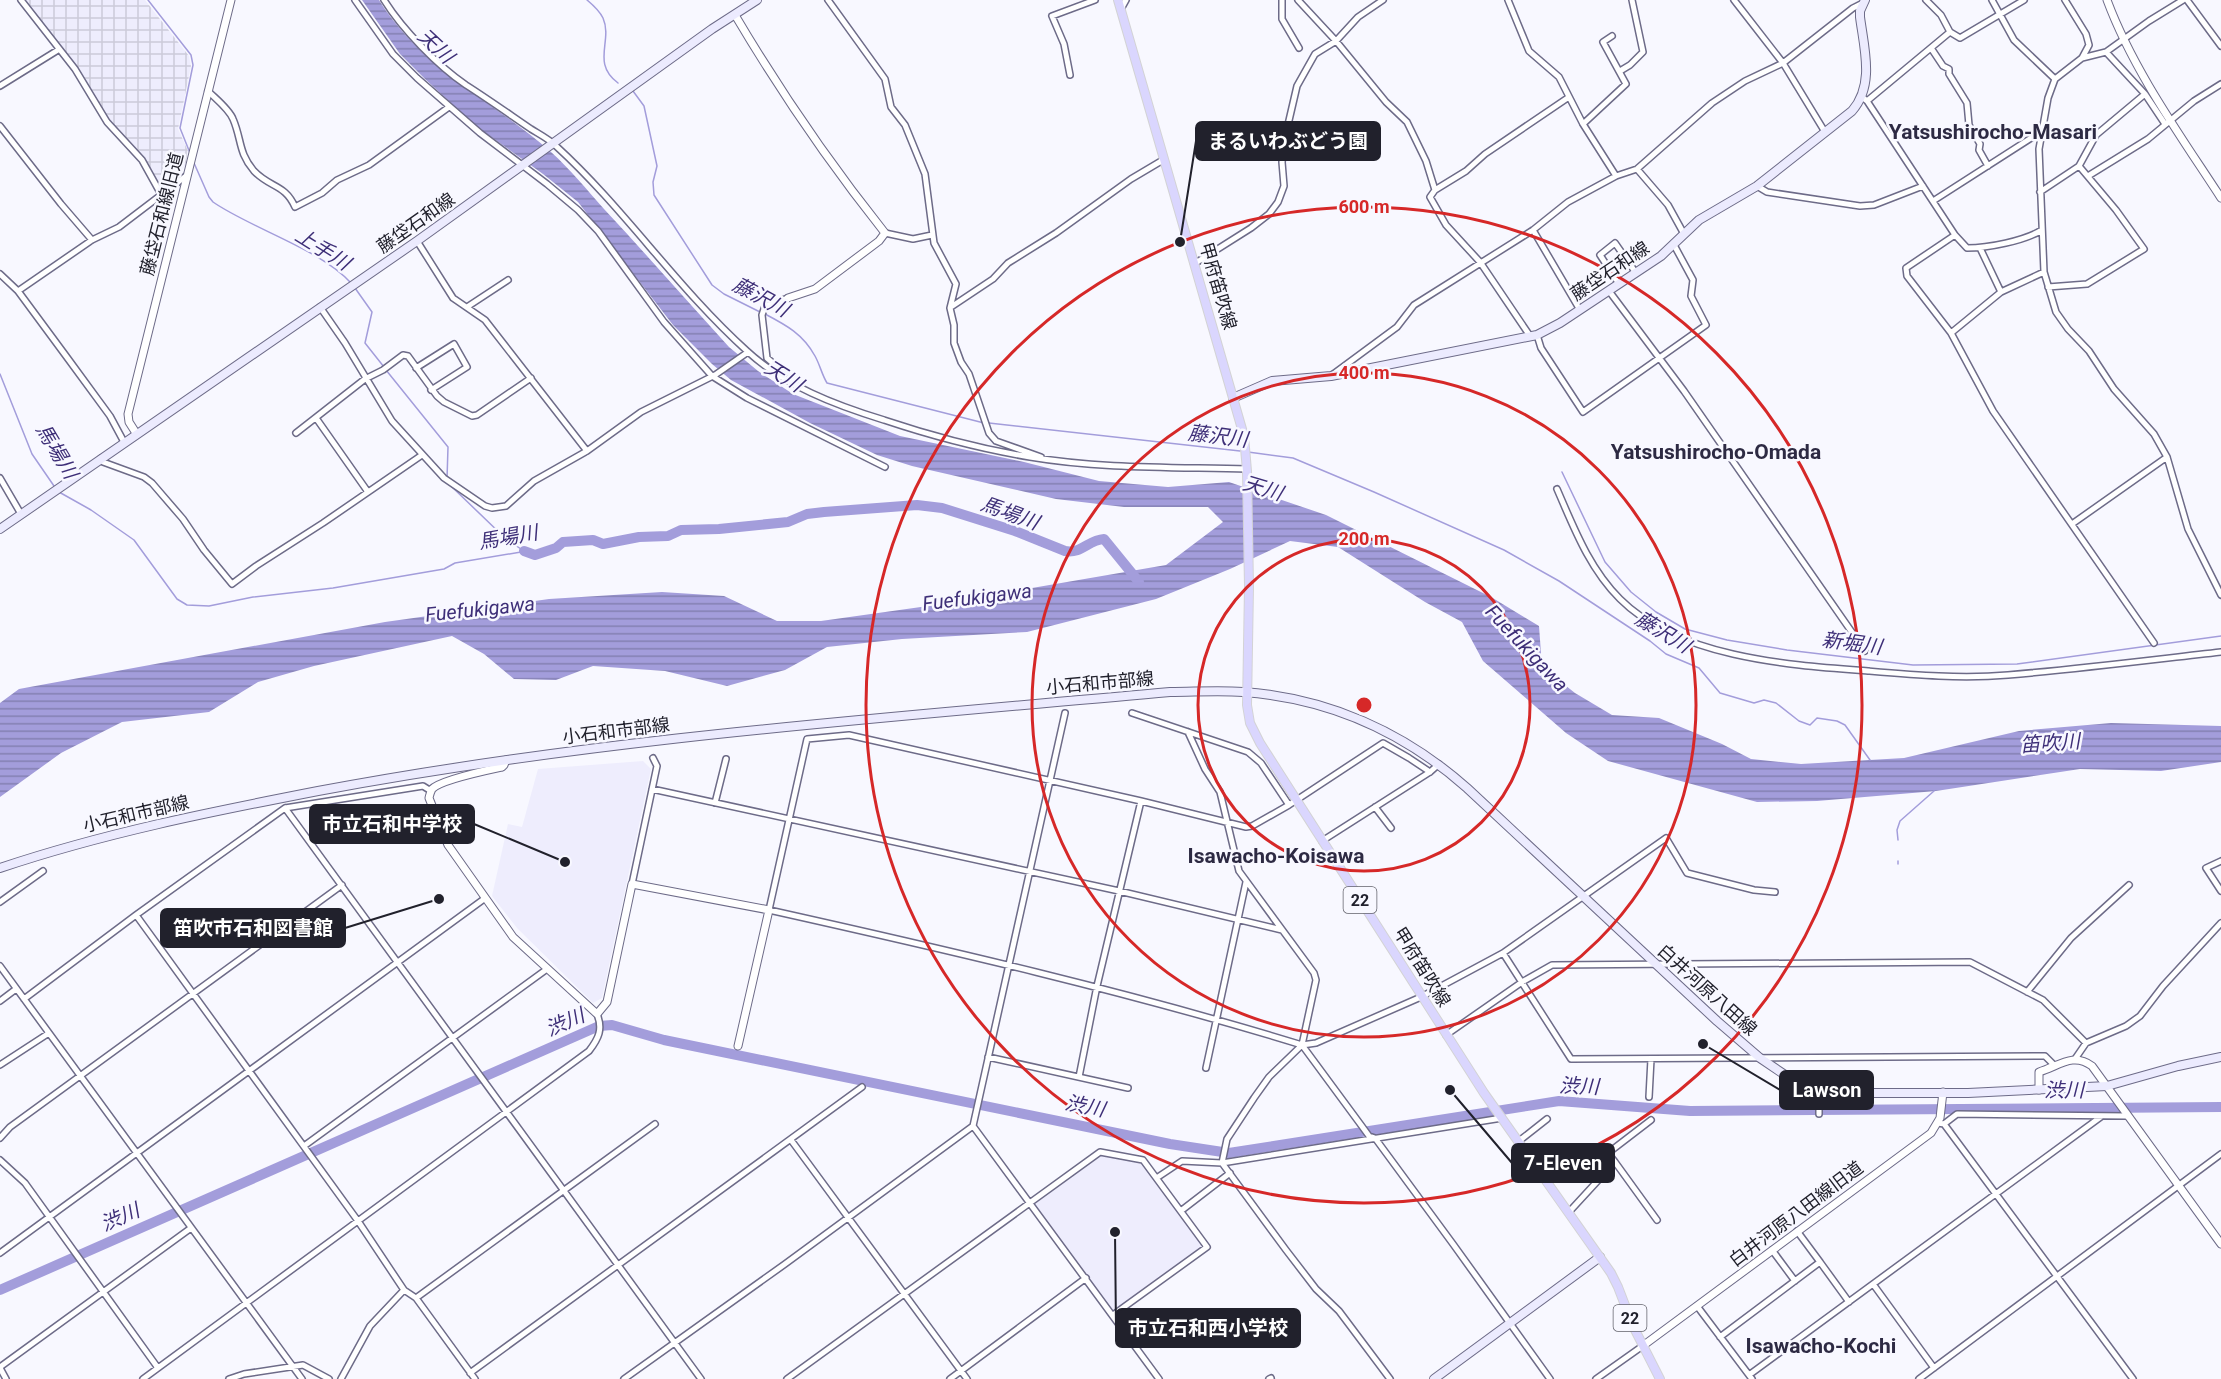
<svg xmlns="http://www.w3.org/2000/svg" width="2221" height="1379" viewBox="0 0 2221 1379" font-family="Roboto,'Noto Sans JP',sans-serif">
  <defs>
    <pattern id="industrial-grid" width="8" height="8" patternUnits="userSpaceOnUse" patternTransform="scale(1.5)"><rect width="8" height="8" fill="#eeedfd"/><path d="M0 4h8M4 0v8" fill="none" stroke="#cccbd9"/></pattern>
    <pattern id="water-rules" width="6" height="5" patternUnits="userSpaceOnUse" patternTransform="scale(1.5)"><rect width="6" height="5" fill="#a39ddb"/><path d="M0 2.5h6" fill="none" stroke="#8480b2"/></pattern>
  </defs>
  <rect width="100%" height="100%" fill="#f8f8ff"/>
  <path fill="#eeedfd" d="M643,761L651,769L602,998L593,1003L517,928L492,896L508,824L522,827L538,769Z
    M1102,1154L1144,1164L1202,1244L1201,1249L1115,1310L1111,1309L1035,1206L1036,1203Z"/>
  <path fill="url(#industrial-grid)" d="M23,0H145L189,56L191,66L178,129L188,151L185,166L163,188L142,157L109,119L82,76Z"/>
  <path fill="url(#water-rules)" d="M362,0H379C421,68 493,101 551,152C570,169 587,190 604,209C646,254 687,301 729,347L758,371L793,394L900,436L1024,462L1099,481L1168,487L1229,482L1326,515L1491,597L1539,626L1542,667L1575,693L1612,715L1659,718L1722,744L1751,759L1801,764L1904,758L2019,731L2111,723L2221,726V762L2161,771L2080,769L1936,791L1817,801L1757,802L1608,761L1566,733L1483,661L1462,622L1425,602L1338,547L1290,541L1230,569L1156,599L1027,632L902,639L827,647L785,670L727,686L665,671L593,666L556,680L514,679L484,654L452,636L314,666L258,682L209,712L122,722L61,753L0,797V703L19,689L385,622L549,599L662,592L724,596L777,621H821L928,606L1166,565L1223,522L1208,507H1124L1056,499L912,466L877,455L810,423L731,380L712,364L673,325L578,202L543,174L476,126L425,79L400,54Z"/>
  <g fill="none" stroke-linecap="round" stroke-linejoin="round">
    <path stroke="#a39ddb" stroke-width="1.5" d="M148,0L191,55L193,65L180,128L190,153
      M587,0C593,5 599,10 603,18C613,41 591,63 618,83
      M633,91L644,106L657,166L653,182L654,195L712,285L724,294L760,312
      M194,163L209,197L213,202C252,229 321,249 352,284
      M355,288L372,312L365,343L384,367
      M765,314C786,325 803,334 815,356C820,365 822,375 827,383L984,423
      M386,370L448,447L447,479
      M0,374L32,454L54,486
      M989,423L1240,451
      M1248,452L1293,458L1374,492L1504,550L1559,581L1650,641L1666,654L1699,668L1720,693L1754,703L1764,700L1776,703L1799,721L1810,725L1817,718L1837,721L1845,725L1870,760
      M1562,472L1605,562L1631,592L1656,612L1685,629L1727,640L1787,650L1913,665L2017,664L2221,636
      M451,486L506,539L524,551
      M59,492L91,510L134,540L177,599L187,605L209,606L253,597L333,588L444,569L455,563L521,552
      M1898,840L1897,830L1900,821L1934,791
      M1898,864V861"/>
    <path stroke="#a39ddb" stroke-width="10" d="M524,551L535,555L556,548L563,542L593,540L603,544L639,537L668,536L681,530L719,529L788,522L807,514L824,512L917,505L942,508L1015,531L1065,551C1082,554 1088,540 1104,539L1139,582
      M0,1290L599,1026L612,1025L664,1040L1170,1144L1229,1153L1559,1101L1690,1111L2221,1107"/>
    <defs>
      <path id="minor" d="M21,0L75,69L107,122L142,160L162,196
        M355,0L393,54L417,78L480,133L547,184L578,210L598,231L664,322L712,376L747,398L885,467
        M384,0C402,29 438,66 466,85C488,99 509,114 531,129C539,134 549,139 556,146C625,209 677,288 747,351C785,386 835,405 884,420C932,436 981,449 1030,457C1101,469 1175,467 1247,469
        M828,0L885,79L891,107L905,125L925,174L934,243L956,284L950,308L954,325V343L961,362L969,374L989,433L996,441L1041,457
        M1282,0V19L1299,48
        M1298,0L1336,41L1386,102L1407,122L1426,161L1435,190
        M1508,0L1529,51L1559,77L1583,124L1616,176
        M1734,0L1783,63L1825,132
        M1992,0L2014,40L2055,79
        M2065,0L2086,34L2089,45L2082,58L2055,79L2048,98L2039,149L2044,272L2056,312L2068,329L2089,351L2114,389L2154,434L2167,457L2188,529L2221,595
        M2187,0L2221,46
        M1121,9L1126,0
        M1950,32L1960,38L2024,0
        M1931,48L1943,66L1949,69V74L1967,103L1969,125L1980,144L1979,150L1988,166
        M2106,52L2145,94L2165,124
        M2082,58L2106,52L2149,21L2183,0
        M1620,71L1630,65L1643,52L1632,0
        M1070,75L1064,44L1052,16L1095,0
        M0,86L58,50
        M208,91C216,99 229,109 233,119C242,140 238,152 254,171C270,188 285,184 295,207L322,193L337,180L369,165L449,107
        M1862,97L1867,101L1955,235L1967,248C1988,248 2024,241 2042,230
        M1867,101L1950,32L1941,15L1926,0
        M1583,124L1626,84L1603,42L1612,36
        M0,126L61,204L92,240
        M1637,169L1668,205L1684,234
        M2088,176L2148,139L2194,101L2221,84
        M1757,186L1767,192L1860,206L1874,205L1923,186
        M2040,192L2079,166L2096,135L2145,94
        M1933,201L2042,131
        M1533,230L1580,310
        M885,233L913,239L932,235
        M1955,235L1906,268L1907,276L1951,333L1993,411L2154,643
        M417,241L453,298L485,320L587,451
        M1980,248L2001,292
        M1194,264L1251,228L1269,214L1278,202L1284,186L1282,162L1287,129L1297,86L1315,54L1336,41L1358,17L1383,0
        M0,274L18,291L66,356L110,416L124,442
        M1619,284L1600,255L1615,243L1636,273
        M2048,287L2087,284L2144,249L2116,210L2079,166
        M18,291L92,240L119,227L186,176
        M1609,291L1684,391L1865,651
        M320,307L345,343L392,421L444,478L485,506L492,508L506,506L534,481L587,451L641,412L715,375L748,352
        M467,307L508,280
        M951,307L993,279L1008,263L1056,233L1131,179L1163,160
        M1951,333L2001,292L2044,272
        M1537,335L1541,348L1583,412L1706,325L1691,296L1693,280L1674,245
        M1530,336L1480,262L1446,225L1430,197L1435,190L1466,171L1485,154L1569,97
        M416,368L454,344L467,367L431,390
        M1332,375L1397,327L1414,305L1533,230L1568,202L1616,176L1637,169L1712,103L1745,81L1783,63L1853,8L1863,3
        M784,378L782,371L767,358L762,315L765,306L788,298
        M316,418L368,492
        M296,433L365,379L383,370L403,355L408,356L437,396L444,402L472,416L477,415L531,378
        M101,458L103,462L144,477L152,483L183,519L204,550L232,584L256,566L323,523L422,455
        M0,478L21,514
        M1557,489C1574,528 1589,568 1620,599C1679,658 1789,665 1868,671C1915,675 1961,679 2008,675C2079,669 2150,660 2221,652
        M2072,524L2167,457
        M1132,713L1248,752L1261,763L1289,805
        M1188,732L1205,769L1220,792L1239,871L1314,973L1316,980L1302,1045L1269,1077L1254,1098L1227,1139L1222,1163
        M1430,772L1409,758L1383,743L1289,805L1252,826L1246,827L1141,801L849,735L807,739L769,910C948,950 1126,991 1302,1045L1316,1043L1421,997L1503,953L1666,838L1687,873L1754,890L1775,892
        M652,789L1119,891L1282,930
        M715,803L726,759
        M1375,807L1391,828
        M285,808L701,1379
        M1322,841L1430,772L1439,764
        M2221,861L2206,868L2221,891
        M632,884L657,766L653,758
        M0,902L43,871
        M136,915L358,1221L404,1290L416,1298L475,1379
        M1503,953L1571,1059L2045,1056L2055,1066
        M0,966L302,1379
        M2027,992L2071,938L2129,885
        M24,999L136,915L285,808L423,786L431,791
        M0,1001L16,989
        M1446,1035L1522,982L1552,965L1970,962L2043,1000L2086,1043
        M1302,1045L1361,1125L1369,1136L1375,1138L1453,1244L1550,1379
        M988,1057L1128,1088
        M2075,1059L2086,1043L2126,1026L2140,1016L2163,986L2221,923
        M0,1065L49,1033
        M1206,1068L1246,882
        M1079,1077L1097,986L1141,801
        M1819,1089V1114
        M1649,1097L1651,1059
        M1938,1123L1944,1124L2133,1379
        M1944,1124L1957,1114L2127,1116
        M973,1126L1159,1379
        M0,1138L10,1127L342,885
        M791,1140L967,1379
        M1519,1141L1547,1119
        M304,1146L547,969
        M0,1160L25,1183L158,1368
        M1615,1162L1657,1220
        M1222,1163L1286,1250L1316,1289L1339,1311L1390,1379
        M1158,1177L1182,1161L1222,1163L1502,1118
        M1182,1210L1230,1173
        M1569,1212L1615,1162L1608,1153L1651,1120
        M1772,1250L1795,1281
        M0,1253L484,899
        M1820,1262L1849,1302
        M1873,1284L1934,1368
        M416,1298L655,1124
        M1697,1306L1752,1379
        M1720,1337L1820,1262L1797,1231
        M0,1367L191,1228
        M0,1368L6,1379
        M470,1373L862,1087
        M1749,1375L2102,1116
        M143,1379L589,1051C599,1038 603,1029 597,1014
        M229,1379L244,1374L303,1365L329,1379
        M341,1379L370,1326L404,1290
        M624,1379L785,1264L973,1126L1065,713
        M787,1379L1100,1152L1143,1160L1207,1247L1113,1315
        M950,1379L1086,1278
        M1269,1379L1271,1378
        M1596,1379L1644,1345
        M1919,1379L2221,1154"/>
      <path id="tertiary" d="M2107,0C2133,70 2180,135 2221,198
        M735,15C780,91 830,164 885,233L879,241L815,289L788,298
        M136,433L129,422L128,414L231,0
        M506,760L504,765L502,767C488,770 440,780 432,789C430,793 430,794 429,798L448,845L513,937L597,1014L607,1002L632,884L769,910L738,1046
        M2039,1090V1072C2059,1066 2073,1052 2092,1066L2221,1244
        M1644,1345L1931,1133L1940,1118L1943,1092"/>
      <path id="secondary" d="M1233,398L1272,381L1331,376L1537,335L1560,323L1661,256L1699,220L1757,186L1852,111C1875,85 1864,48 1860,17V11L1865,0
        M0,529L417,241L712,29L757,0
        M0,868C104,833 210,812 318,791C599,738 885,718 1170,692C1194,692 1219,690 1243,692C1328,698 1404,732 1467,788L1717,1021L1760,1058L1788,1077L1801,1083L1838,1093H1968L2107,1086L2178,1066L2221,1057
        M1434,1379L1600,1257"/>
      <path id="primary" d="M1118,0L1244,436L1247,471L1249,587L1247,705L1250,723L1260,743L1484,1093L1611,1273L1618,1287L1633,1326L1660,1379"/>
    </defs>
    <use href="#minor" stroke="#6d6b88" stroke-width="8"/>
    <use href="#tertiary" stroke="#6d6b88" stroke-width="9"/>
    <use href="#secondary" stroke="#6d6b88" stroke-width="10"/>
    <use href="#primary" stroke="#d3d3d5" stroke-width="10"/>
    <use href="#minor" stroke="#fff" stroke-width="5"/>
    <use href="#tertiary" stroke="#fff" stroke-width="7"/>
    <use href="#secondary" stroke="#ecebfe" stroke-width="8"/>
    <use href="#primary" stroke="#dad6fe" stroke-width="8"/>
  </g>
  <g fill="none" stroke="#d62828" stroke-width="3">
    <circle cx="1364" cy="705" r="166"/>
    <circle cx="1364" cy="705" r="332"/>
    <circle cx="1364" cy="705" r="498"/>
  </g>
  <g text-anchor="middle" stroke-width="5" stroke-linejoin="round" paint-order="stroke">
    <g fill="#f8f8ff" stroke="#62626b" stroke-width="1.5">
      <rect x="1343.5" y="887" width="33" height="26" rx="4.5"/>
      <rect x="1613.5" y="1305" width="33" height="26" rx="4.5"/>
    </g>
    <g font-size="16" font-weight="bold" fill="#21212c">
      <text x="1360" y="906">22</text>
      <text x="1630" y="1324">22</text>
    </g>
    <g font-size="18" fill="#21212c" stroke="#f8f8ff">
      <text transform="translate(162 214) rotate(-76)" y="6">藤垈石和線旧道</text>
      <text transform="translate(416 223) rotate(-35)" y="6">藤垈石和線</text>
      <text transform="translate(1610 271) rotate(-34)" y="6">藤垈石和線</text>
      <text transform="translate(1218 286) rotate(74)" y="6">甲府笛吹線</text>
      <text transform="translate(1100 683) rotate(-5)" y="6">小石和市部線</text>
      <text transform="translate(616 731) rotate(-7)" y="6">小石和市部線</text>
      <text transform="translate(136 814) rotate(-13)" y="6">小石和市部線</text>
      <text transform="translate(1422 967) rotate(58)" y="6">甲府笛吹線</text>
      <text transform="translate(1707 990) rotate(42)" y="6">白井河原八田線</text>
      <text transform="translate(1796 1214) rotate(-37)" y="6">白井河原八田線旧道</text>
    </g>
    <g font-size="20" font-style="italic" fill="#3e2f78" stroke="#f8f8ff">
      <text transform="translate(436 46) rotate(43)" y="7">天川</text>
      <text transform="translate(323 249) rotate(32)" y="7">上手川</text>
      <text transform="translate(761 297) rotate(28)" y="7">藤沢川</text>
      <text transform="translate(784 376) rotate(32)" y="7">天川</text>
      <text transform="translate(1218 436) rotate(7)" y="7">藤沢川</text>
      <text transform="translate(57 451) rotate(59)" y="7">馬場川</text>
      <text transform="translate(1263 488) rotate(17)" y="7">天川</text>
      <text transform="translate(1010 513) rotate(20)" y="7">馬場川</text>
      <text transform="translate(508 537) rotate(-10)" y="7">馬場川</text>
      <text transform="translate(977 597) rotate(-7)" y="7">Fuefukigawa</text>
      <text transform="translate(480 609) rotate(-6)" y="7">Fuefukigawa</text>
      <text transform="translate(1663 632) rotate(31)" y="7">藤沢川</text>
      <text transform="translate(1852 643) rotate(8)" y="7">新堀川</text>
      <text transform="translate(1527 648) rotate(47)" y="7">Fuefukigawa</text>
      <text transform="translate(2050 743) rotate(-4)" y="7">笛吹川</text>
      <text transform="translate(565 1022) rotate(-24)" y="7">渋川</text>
      <text transform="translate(1579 1086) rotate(2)" y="7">渋川</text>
      <text x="2064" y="1097">渋川</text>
      <text transform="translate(1085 1106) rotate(11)" y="7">渋川</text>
      <text transform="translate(120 1217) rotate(-24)" y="7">渋川</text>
    </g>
    <g font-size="21" font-weight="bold" fill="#2d2a43" stroke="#f8f8ff">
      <text x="1993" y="139">Yatsushirocho-Masari</text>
      <text x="1716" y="459">Yatsushirocho-Omada</text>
      <text x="1276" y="863">Isawacho-Koisawa</text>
      <text x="1821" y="1353">Isawacho-Kochi</text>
    </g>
  </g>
  <circle cx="1364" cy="705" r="9" fill="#d62828" stroke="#f8f8ff" stroke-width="3"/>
  <g font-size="18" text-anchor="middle" font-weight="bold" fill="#d62828" stroke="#f8f8ff" stroke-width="5" stroke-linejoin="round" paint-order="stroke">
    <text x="1364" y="213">600 m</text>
    <text x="1364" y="379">400 m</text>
    <text x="1364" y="545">200 m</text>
  </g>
  <path fill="none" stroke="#21212c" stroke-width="2" d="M1180 242L1196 141M565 862L474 824M439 899L345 928M1703 1044L1780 1090M1450 1090L1512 1163M1115 1232L1116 1328"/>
  <g fill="#21212c" stroke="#f8f8ff" stroke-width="2">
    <circle cx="1180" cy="242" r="6"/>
    <circle cx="565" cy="862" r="6"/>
    <circle cx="439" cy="899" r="6"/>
    <circle cx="1703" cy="1044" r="6"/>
    <circle cx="1450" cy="1090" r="6"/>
    <circle cx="1115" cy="1232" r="6"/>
  </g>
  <g fill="#21212c" stroke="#21212c" stroke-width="2">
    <rect x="1196" y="122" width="184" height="38" rx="6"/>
    <rect x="310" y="805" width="164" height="38" rx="6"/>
    <rect x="161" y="909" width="184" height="38" rx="6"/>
    <rect x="1780" y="1071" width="93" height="38" rx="6"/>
    <rect x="1512" y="1144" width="102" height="38" rx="6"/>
    <rect x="1116" y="1309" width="184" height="38" rx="6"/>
  </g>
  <g font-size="20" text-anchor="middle" font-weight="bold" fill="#fff">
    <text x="1288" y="148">まるいわぶどう園</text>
    <text x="392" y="831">市立石和中学校</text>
    <text x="253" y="935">笛吹市石和図書館</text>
    <text x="1827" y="1097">Lawson</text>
    <text x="1563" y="1170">7-Eleven</text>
    <text x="1208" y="1335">市立石和西小学校</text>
  </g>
</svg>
